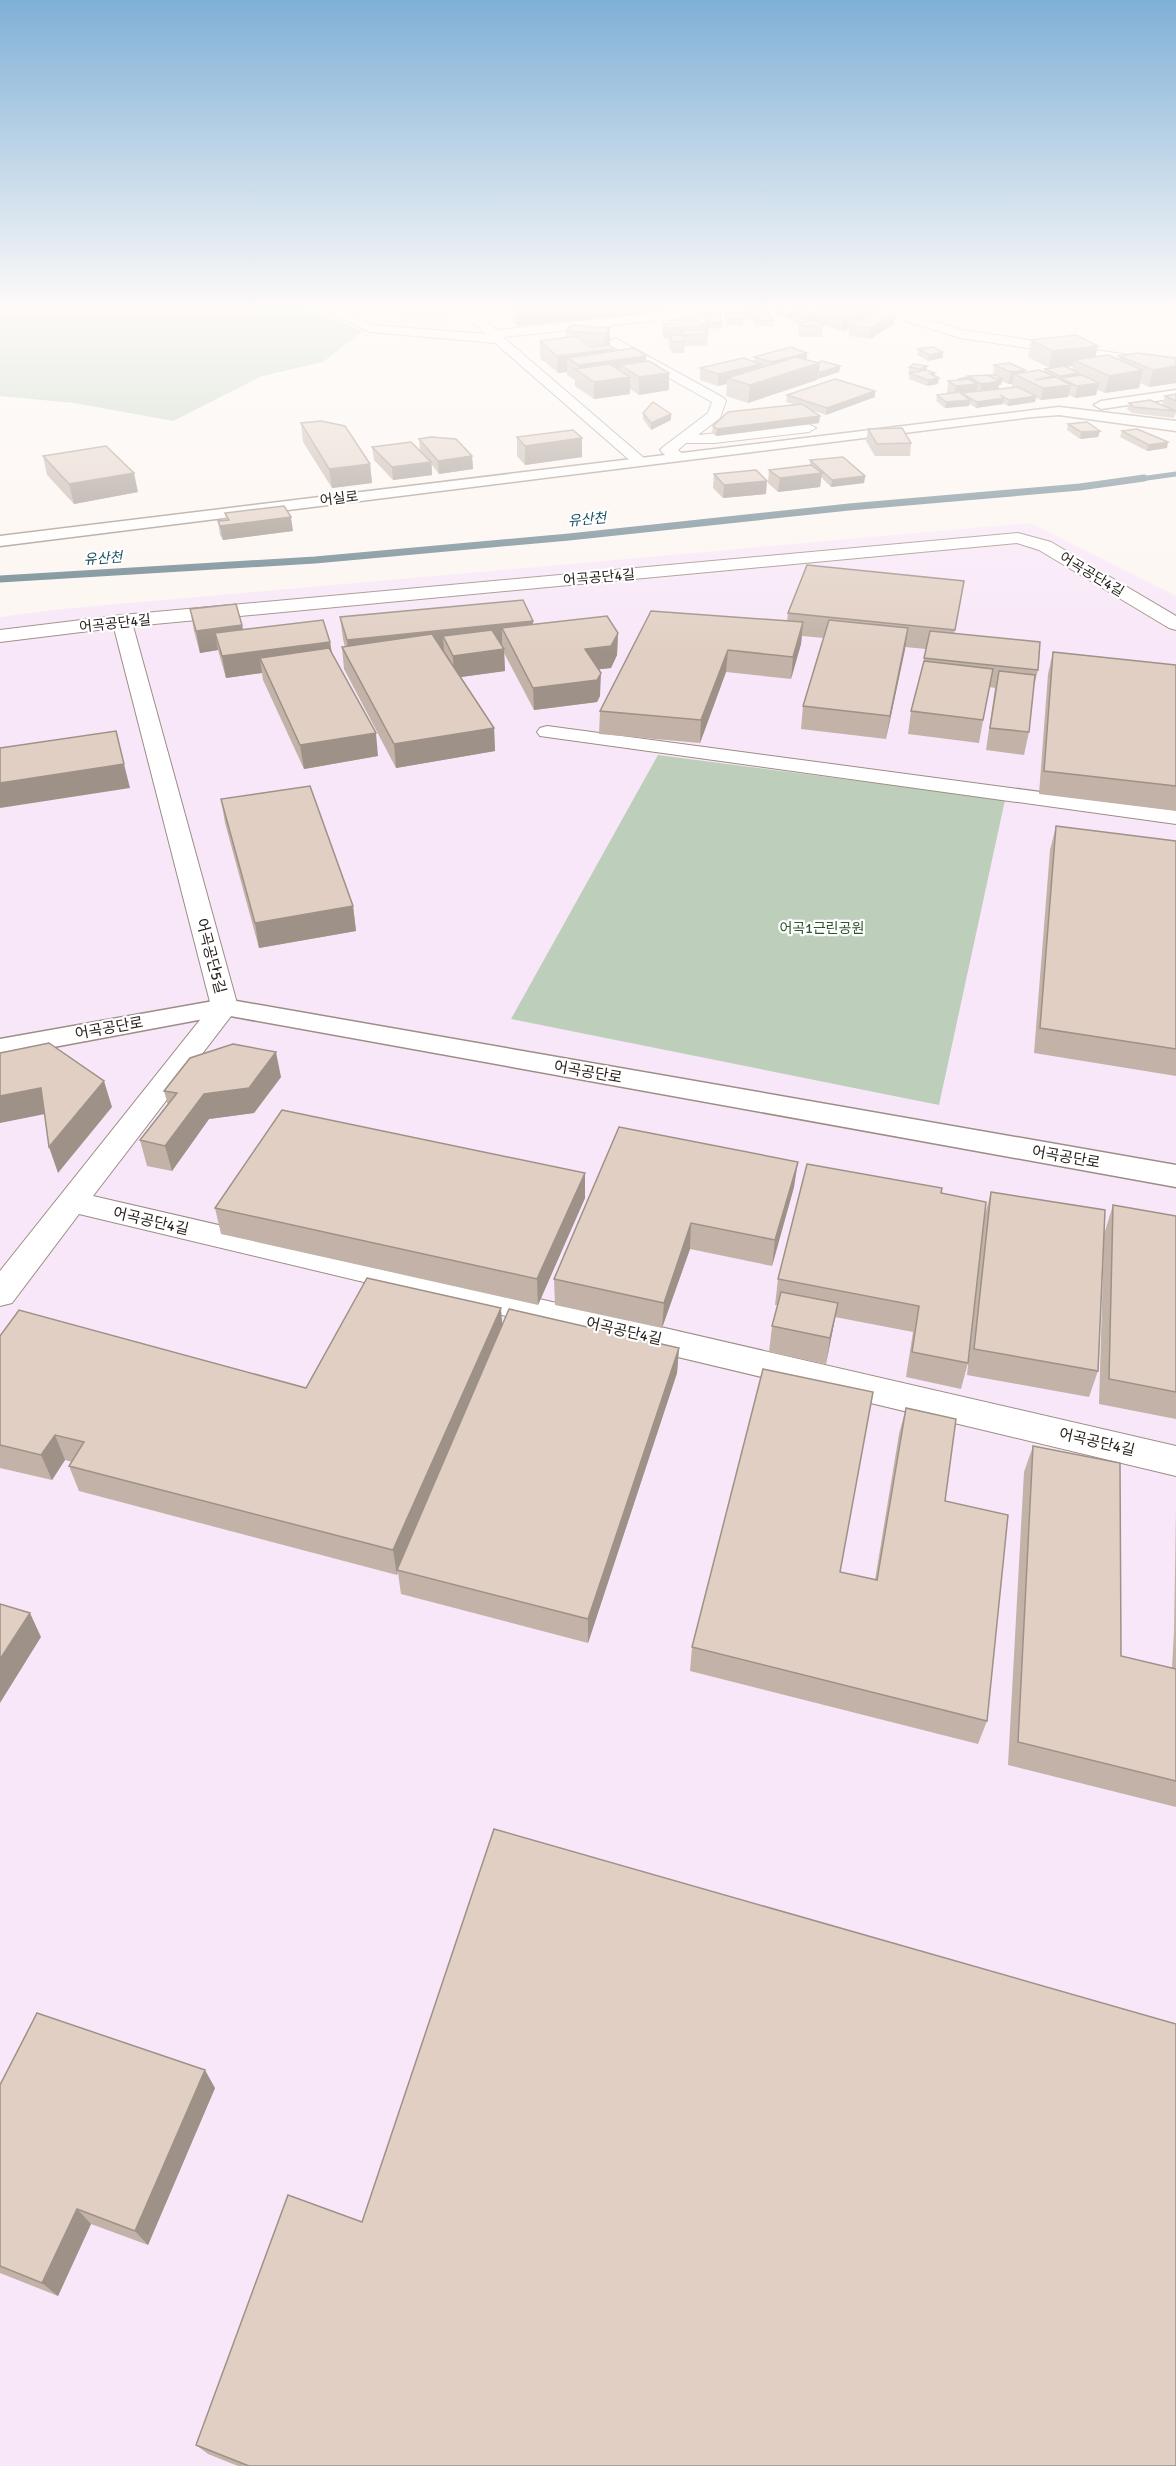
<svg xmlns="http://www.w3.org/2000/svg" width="1176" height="2466" viewBox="0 0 1176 2466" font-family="Signika,'Noto Sans KR',sans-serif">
  <rect width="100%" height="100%" fill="#fdf6f1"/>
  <path fill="#ffe6d5" d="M447,309L461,322L393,329L379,315Z"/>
  <path fill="#f8e7f8" d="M1030,523L1176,596V2466H0V617L62,609Z"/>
  <path fill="#bdcfbb" d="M0,308H305L363,331L323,362L262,376L173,421L74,403L0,396Z
    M658,755L1005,800L939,1105L511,1019Z"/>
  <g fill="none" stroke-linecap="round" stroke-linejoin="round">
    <path stroke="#68828c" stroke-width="5" d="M1133,480L1176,474"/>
    <path stroke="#68828c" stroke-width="7" d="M0,579L315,560L569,537L849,507L1080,487L1144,478"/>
    <defs>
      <path id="street" d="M319,308H336L373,325L486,334L457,308H471L496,330L702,308H745L739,312L503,337L644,458L647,461L644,464H634L495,343L370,332Z
        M897,310L962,330L1176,362V370L960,338L893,317L891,314Z
        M615,338L724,398L726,401L720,418L698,435L809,424L816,428L809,432L714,443H686L678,450L685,456L682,459C674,461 666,457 660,450L663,447L708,413L712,402L610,345L609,342Z
        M1018,533L1051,542L1176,616V630L1169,628L1039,550L1017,543L133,626L238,1007L93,1196L1176,1446V1476L79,1214L12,1303L0,1306V1271L211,1006L114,628L0,642V630L122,615Z
        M547,726L1176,810V824L540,736L537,732L540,728Z"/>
      <path id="secondary" d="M1176,390V398L1101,409L1094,405L1101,401Z
        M1059,407L1176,421V431L1059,415L1032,417L0,546V536Z
        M225,999L1176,1165V1187L225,1015L0,1057V1039Z"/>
    </defs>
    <use href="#street" stroke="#9d8d82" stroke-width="2"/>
    <use href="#secondary" stroke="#9d8d82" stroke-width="3"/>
    <use href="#street" fill="#fff" fill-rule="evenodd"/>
    <use href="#secondary" fill="#fff" fill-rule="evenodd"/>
  </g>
  <path fill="#c2b2a8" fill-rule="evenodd" d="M510,308H659V312L517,326L514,323L513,315L510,312Z
    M776,308H845V311H846V308H872L871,312L894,324L870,339L849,336L850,325L849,329L842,331L822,324L823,326L822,337H801L798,333L799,324L793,322L794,319H787L776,312Z
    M744,310L774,320V326H756L753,319L746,320L744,316Z
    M726,312L743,319V325H726Z
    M705,313L722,323V329L709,328L707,346H685L684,353H673L669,347V339H665L662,335L663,324L669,323V321L705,323Z
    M610,328L609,345L614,349V351L646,356V361L669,373V390L639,395L630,389V394L594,399L575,386V380L567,375V372L558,373L540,358V341L566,338V331Z
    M1031,340L1096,357L1119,360V356L1176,358V383L1149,387L1140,383L1139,388L1105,393L1097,390L1096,395L1075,398L1069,395L1068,397L1041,400L1036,398L1035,402L1008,406L1003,403V404L976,408L970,404L969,406L945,408L936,401L937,395L947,393L948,381L958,380L959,379L968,377V376L993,375L994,365L1025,372H1044L1045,369L1049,368L1028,357ZM1073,366L1072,370L1064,367ZM1001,381L1008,384H1012L1011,386L1014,387L998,389L999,385H1001Z
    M918,349L943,358L928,361L917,355Z
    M807,353V360L817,363L840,366L839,372L817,379V380L748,403L726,396L727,384L718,386L700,380V368L754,362V357Z
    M927,366L926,370L934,376L938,384L927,386L909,379V367Z
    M875,391V397L826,415L809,409L819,423L716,436L712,433L713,426L797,405L786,402L787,395Z
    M1176,394V414H1175L1174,418L1132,413L1127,409L1129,403L1162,406L1165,396Z
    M643,413L671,420L651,430L643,419Z
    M301,423L370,464L372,483L332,488L303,442Z
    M1068,424L1100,431L1098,437L1080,439L1067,430Z
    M868,429L911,443L910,456H875L866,441Z
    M1122,431L1167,448L1147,451L1120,437Z
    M517,437L582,457L525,465L517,456Z
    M419,439L472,456L473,469L439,474L432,465V475L393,480L374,460L372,447L420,451Z
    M43,456L138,492L74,504L47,475Z
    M810,460L865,476L864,483L831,487L821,477L820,487L778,492L768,483L769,470L810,465Z
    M714,474L766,494L723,498L713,488Z
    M225,513L293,531L223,540L220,535L218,521L226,520Z
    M964,581L954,634L1038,670L1034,686L1029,732L1024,755L986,750L995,688L989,687L979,743L908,734L911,711L923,665L926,649L905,647L886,739L801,729L803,706L824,638L802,636L801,644L791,679L726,672L700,743L599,734L600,711L787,621L788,613Z
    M190,609L242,625L243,629L330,642L332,653L378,756L304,769L263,680L262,673L226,678L218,650L200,653L194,631Z
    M340,617L533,624L618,633L617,655L611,668L598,669L600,696L597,702L534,710L504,653L505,671L460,677L494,728L495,751L396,768L344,669L342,647H345L343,639Z
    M1053,652L1176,665V811L1039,794L1048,674Z
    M221,799L353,906L356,931L259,948L225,823Z
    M1056,826L1176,841V1076L1034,1053L1050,850Z
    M281,1077L254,1113L209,1119L172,1171L147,1166L140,1140L168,1105L164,1091Z
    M619,1127L794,1187L772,1266L690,1249L662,1328L555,1305L554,1279Z
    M991,1192L1105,1231L1113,1205L1176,1216V1419L1099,1404L1104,1238L1098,1371L1089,1397L967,1375L984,1218Z
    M941,1193L968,1363L961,1389L906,1377L913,1332L835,1317L826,1364L769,1352L772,1326L778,1305H775L778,1279Z
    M585,1198L538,1305L221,1234L215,1208Z
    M502,1326L679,1348L677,1373L588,1643L401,1594L398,1573L397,1575L79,1491L69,1466L72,1462L65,1460L52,1480L0,1468V1336L306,1388Z
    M906,1408L945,1501L987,1721L978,1744L690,1671L692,1647L840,1572L875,1580L899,1434Z
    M1033,1446L1121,1656L1172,1668L1174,1631L1176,1510V1807L1008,1765L1024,1472Z
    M0,2085L215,2088L148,2245L91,2224L58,2296L0,2273Z
    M362,2222L1176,2466H238L208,2454L196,2445Z"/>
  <path fill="#9e9188" d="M517,308H659V312L517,326Z
    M836,308H845L844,318L821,312L820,322L803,325L804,314Z
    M855,308H872L871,314L853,325L855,315L860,314V311Z
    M794,313V319H787V314Z
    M896,313L894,324L870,339L871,328Z
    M851,318L849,329L842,331L843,319Z
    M610,328V345L614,349V360L646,356V373L620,365V377L579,372V365L567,358V372L558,373L557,356L604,350L605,334Z
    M1098,346L1094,363L1074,360L1073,366L1049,368L1052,351Z
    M943,352V358L928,361L929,355Z
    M807,353L806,364L770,374L771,362Z
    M819,363L817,380L748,403L750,385Z
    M761,364L760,376L727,378V384L718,386V374Z
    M840,366L839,372L818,379L819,373Z
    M927,366L926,372L919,375L920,369Z
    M1176,366V383L1149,387L1153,370Z
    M1025,370L1024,379L1014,374L1012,384H1008L1011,372Z
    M1143,370L1139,388L1105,393L1109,376Z
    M669,373V390L639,395V377Z
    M935,373L934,379L939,378L938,384L927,386L930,374Z
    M1079,373L1076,385L1060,378L1058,386L1071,385L1068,397L1041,400L1043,388L1035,380L1054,376L1051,387L1058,386L1060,376Z
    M630,377V394L594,399V382Z
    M1002,379L1001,385H999L997,393L979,396L981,384L976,381Z
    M1099,383L1096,395L1075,398L1077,386Z
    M978,384L976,396L961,393L960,397L954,398L956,386Z
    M875,391V397L826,415L827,408Z
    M1036,396L1035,402L1008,406L1009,400Z
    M1004,398L1003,404L976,408L977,402Z
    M970,400L969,406L945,408L946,402Z
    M671,414V420L651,430V423Z
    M820,416L819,423L716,436L717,429Z
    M1100,431L1098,437L1080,439L1081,432Z
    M582,438V457L525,465V446Z
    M1168,442L1167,448L1147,451L1149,445Z
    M472,456L473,469L439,474L438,461Z
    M431,462L432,475L393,480L392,467Z
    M370,464L372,483L332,488L329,469Z
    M134,473L138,492L74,504L69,484Z
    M822,473L820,487L778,492L780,478Z
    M865,476L864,483L831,487L832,480Z
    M767,481L766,494L723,498L724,485Z
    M291,517L293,531L223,540L220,526Z
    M533,621V643L502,628V646L443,636L444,652L349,662L347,640Z
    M803,622L801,644L791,679L793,657Z
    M242,625L246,647L215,633L218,650L200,653L196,631Z
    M908,628L905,650L886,739L890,716Z
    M618,633L617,655L611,668L585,671V649Z
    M330,642L333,664L260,658L262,673L226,678L222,656Z
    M504,649L505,671L454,678L453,656Z
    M728,650L726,672L700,743L701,720Z
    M601,673L600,696L597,702L534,710L533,688Z
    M494,728L495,751L396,768L394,744Z
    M376,733L378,756L304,769L300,745Z
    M124,764L130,788L0,808V783Z
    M353,906L356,931L259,948L255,923Z
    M276,1052L281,1077L254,1113L209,1119L172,1171L165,1146L204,1094Z
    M104,1081L112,1107L58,1173L49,1147Z
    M41,1088L50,1113L0,1123V1096Z
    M798,1162L794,1187L772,1266L775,1240Z
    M585,1173V1198L538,1305L537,1279Z
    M691,1223L690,1249L662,1328L664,1303Z
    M838,1303L833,1329L826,1364L830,1338Z
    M501,1308L503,1334L397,1570V1575L393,1550Z
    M679,1348L677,1373L588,1643V1619Z
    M55,1435L65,1460L52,1480L41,1455Z
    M30,1613L41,1637L0,1703V1659Z
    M205,2070L215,2088L148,2245L135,2231Z
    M77,2209L91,2224L58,2296L42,2283Z"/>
  <path fill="#e1cfc3" stroke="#9e9188" stroke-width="1.5" d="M779,308H802L803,309L794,311V313L787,314Z
    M807,308H836L804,314L794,311Z
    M852,308H868L870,309L860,311Z
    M744,310H766L774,320L757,321L753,314H746Z
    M829,310L851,318L843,319L821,312Z
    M851,310L861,314L855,315L844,311Z
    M875,310L896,313L871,328L850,325Z
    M726,312H743V319H726Z
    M705,313H720L722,323H707Z
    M697,320L700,323H706L709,326L666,328L663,324L671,323L669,321Z
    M820,321L823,326H802L799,322Z
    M571,325L610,328L605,334L566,331Z
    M682,330H706L707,334L684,335Z
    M670,335H682L685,341L673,342Z
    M1076,335L1098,346L1052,351L1031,340Z
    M576,336L590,347L610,345L614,349L557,356L540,341Z
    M791,347L807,353L771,362L754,357Z
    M933,347L943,352L929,355L918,349Z
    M634,348L646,356L579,365L567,358Z
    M1138,353L1176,358V366L1153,370L1119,356Z
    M1108,355L1143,370L1109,376L1074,360Z
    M796,357L819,363L750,385L727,378Z
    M743,358L761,364L718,374L700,368Z
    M649,361L669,373L639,377L620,365Z
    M822,361L840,366L818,373L819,363H817Z
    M1009,363L1025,370L1011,372L994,365Z
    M610,364L630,377L594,382L575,369Z
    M914,364L927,366L920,369L909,367Z
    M1064,366L1079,373L1060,376L1045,369Z
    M926,370L935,373L930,374L939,378L928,380L910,373Z
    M1039,370L1054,376L1035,380L1056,377L1071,385L1043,388L1014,374Z
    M987,375L1000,381L981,384L968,376Z
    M987,375H996L1002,379H996Z
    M1082,375L1099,383L1077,386L1060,378Z
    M968,377L967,379L961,380L959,379Z
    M835,379L875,391L827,408L787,395Z
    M969,379L978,384L956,386L948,381Z
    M1018,387L1036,396L1009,400L1000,395L1004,398L977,402L961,393Z
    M959,392L970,400L946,402L937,395Z
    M1176,394V401L1165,396Z
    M1150,400L1176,411L1134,407L1129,403Z
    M653,402L671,414L651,423L643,413Z
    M802,404L820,416L717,429L713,426L728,412Z
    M321,421L345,426L370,464L329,469L301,423Z
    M1087,422L1100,431L1081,432L1068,424Z
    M902,428L911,443L877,444L868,429Z
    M1137,429L1168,442L1149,445L1122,431Z
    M573,430L582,438L525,446L517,437Z
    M431,437L456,439L472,456L438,461L419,439Z
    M411,442L431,462L392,467L372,447Z
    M106,446L134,473L69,484L43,456Z
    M843,457L865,476L832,480L810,460Z
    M811,465L822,473L780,478L769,470Z
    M756,470L767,481L724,485L714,474Z
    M284,506L291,517L220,526L218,521L229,520L225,513Z
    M807,565L964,581L955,630L788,613Z
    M523,600L533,621L347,640L340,617Z
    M236,604L242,625L196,631L190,609Z
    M651,611L803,622L793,657L728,650L701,720L600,711Z
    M607,616L618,633L611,646L585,649L601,673L597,680L533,688L502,628Z
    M323,620L330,642L222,656L215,633Z
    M829,620L908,628L890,716L803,706Z
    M492,630L504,649L453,656L443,636Z
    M930,631L1040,642L1038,670L924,658Z
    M432,634L494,728L394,744L342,647Z
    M329,648L376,733L300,745L260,658Z
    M1053,652L1176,665V786L1044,771Z
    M924,661L993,669L983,720L911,711Z
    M999,671L1035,675L1029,732L990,728Z
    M116,731L124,764L0,783V748Z
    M310,786L353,906L255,923L221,799Z
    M1056,826L1176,841V1049L1040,1028Z
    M49,1043L104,1081L49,1147L41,1088L0,1096V1053Z
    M233,1044L276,1052L249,1088L204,1094L165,1146L140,1140L177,1093L164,1091L190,1058Z
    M282,1110L585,1173L537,1279L215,1208Z
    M619,1127L798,1162L775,1240L691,1223L664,1303L554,1279Z
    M807,1164L942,1188L941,1193L986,1202L968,1363L912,1352L919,1306L778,1279Z
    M991,1192L1105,1210L1098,1371L974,1349Z
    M1113,1205L1176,1216V1392L1109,1379Z
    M367,1278L501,1308L393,1550L69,1466L84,1442L55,1435L41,1455L0,1445V1336L19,1310L306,1388Z
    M781,1292L838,1303L830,1338L772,1326Z
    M509,1309L679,1348L588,1619L397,1570Z
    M763,1369L873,1392L840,1572L877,1580L906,1408L956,1419L945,1501L1008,1515L987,1721L692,1647Z
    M1033,1446L1120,1463L1121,1656L1176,1669V1781L1018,1742Z
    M0,1604L30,1613L0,1659Z
    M494,1829L1176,2024V2466H249L196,2445L288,2195L362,2222Z
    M37,2013L205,2070L135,2231L77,2209L42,2283L0,2266V2085Z"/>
  <linearGradient id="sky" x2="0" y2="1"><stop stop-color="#7fb0d6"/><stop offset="0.47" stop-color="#fefbf9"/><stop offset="1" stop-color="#fefbf9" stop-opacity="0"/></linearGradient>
  <rect width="1176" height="653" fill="url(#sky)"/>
  <g text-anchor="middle" stroke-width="4.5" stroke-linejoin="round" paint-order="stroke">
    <g font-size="14" fill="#2a231f" stroke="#fff">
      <text transform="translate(339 498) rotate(-7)" y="5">어실로</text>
      <text transform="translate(1092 574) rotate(31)" y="5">어곡공단4길</text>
      <text transform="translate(599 577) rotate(-5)" y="5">어곡공단4길</text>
      <text transform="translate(115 623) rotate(-6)" y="5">어곡공단4길</text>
    </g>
    <g font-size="14" font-style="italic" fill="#195062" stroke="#fff">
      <text transform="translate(587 519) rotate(-5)" y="5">유산천</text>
      <text transform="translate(103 558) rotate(-4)" y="5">유산천</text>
    </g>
    <g font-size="14" fill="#2e552d" stroke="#fff">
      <text x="822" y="933">어곡1근린공원</text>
    </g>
    <g font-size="15" fill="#2a231f" stroke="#fff">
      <text transform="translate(211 956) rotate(75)" y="5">어곡공단5길</text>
      <text transform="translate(109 1028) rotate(-10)" y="5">어곡공단로</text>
      <text transform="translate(588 1072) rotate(10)" y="5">어곡공단로</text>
      <text transform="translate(1066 1157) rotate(10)" y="5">어곡공단로</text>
      <text transform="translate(151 1221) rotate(13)" y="5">어곡공단4길</text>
      <text transform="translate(624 1331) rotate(13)" y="5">어곡공단4길</text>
      <text transform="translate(1097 1442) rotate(13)" y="5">어곡공단4길</text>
    </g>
  </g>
</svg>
